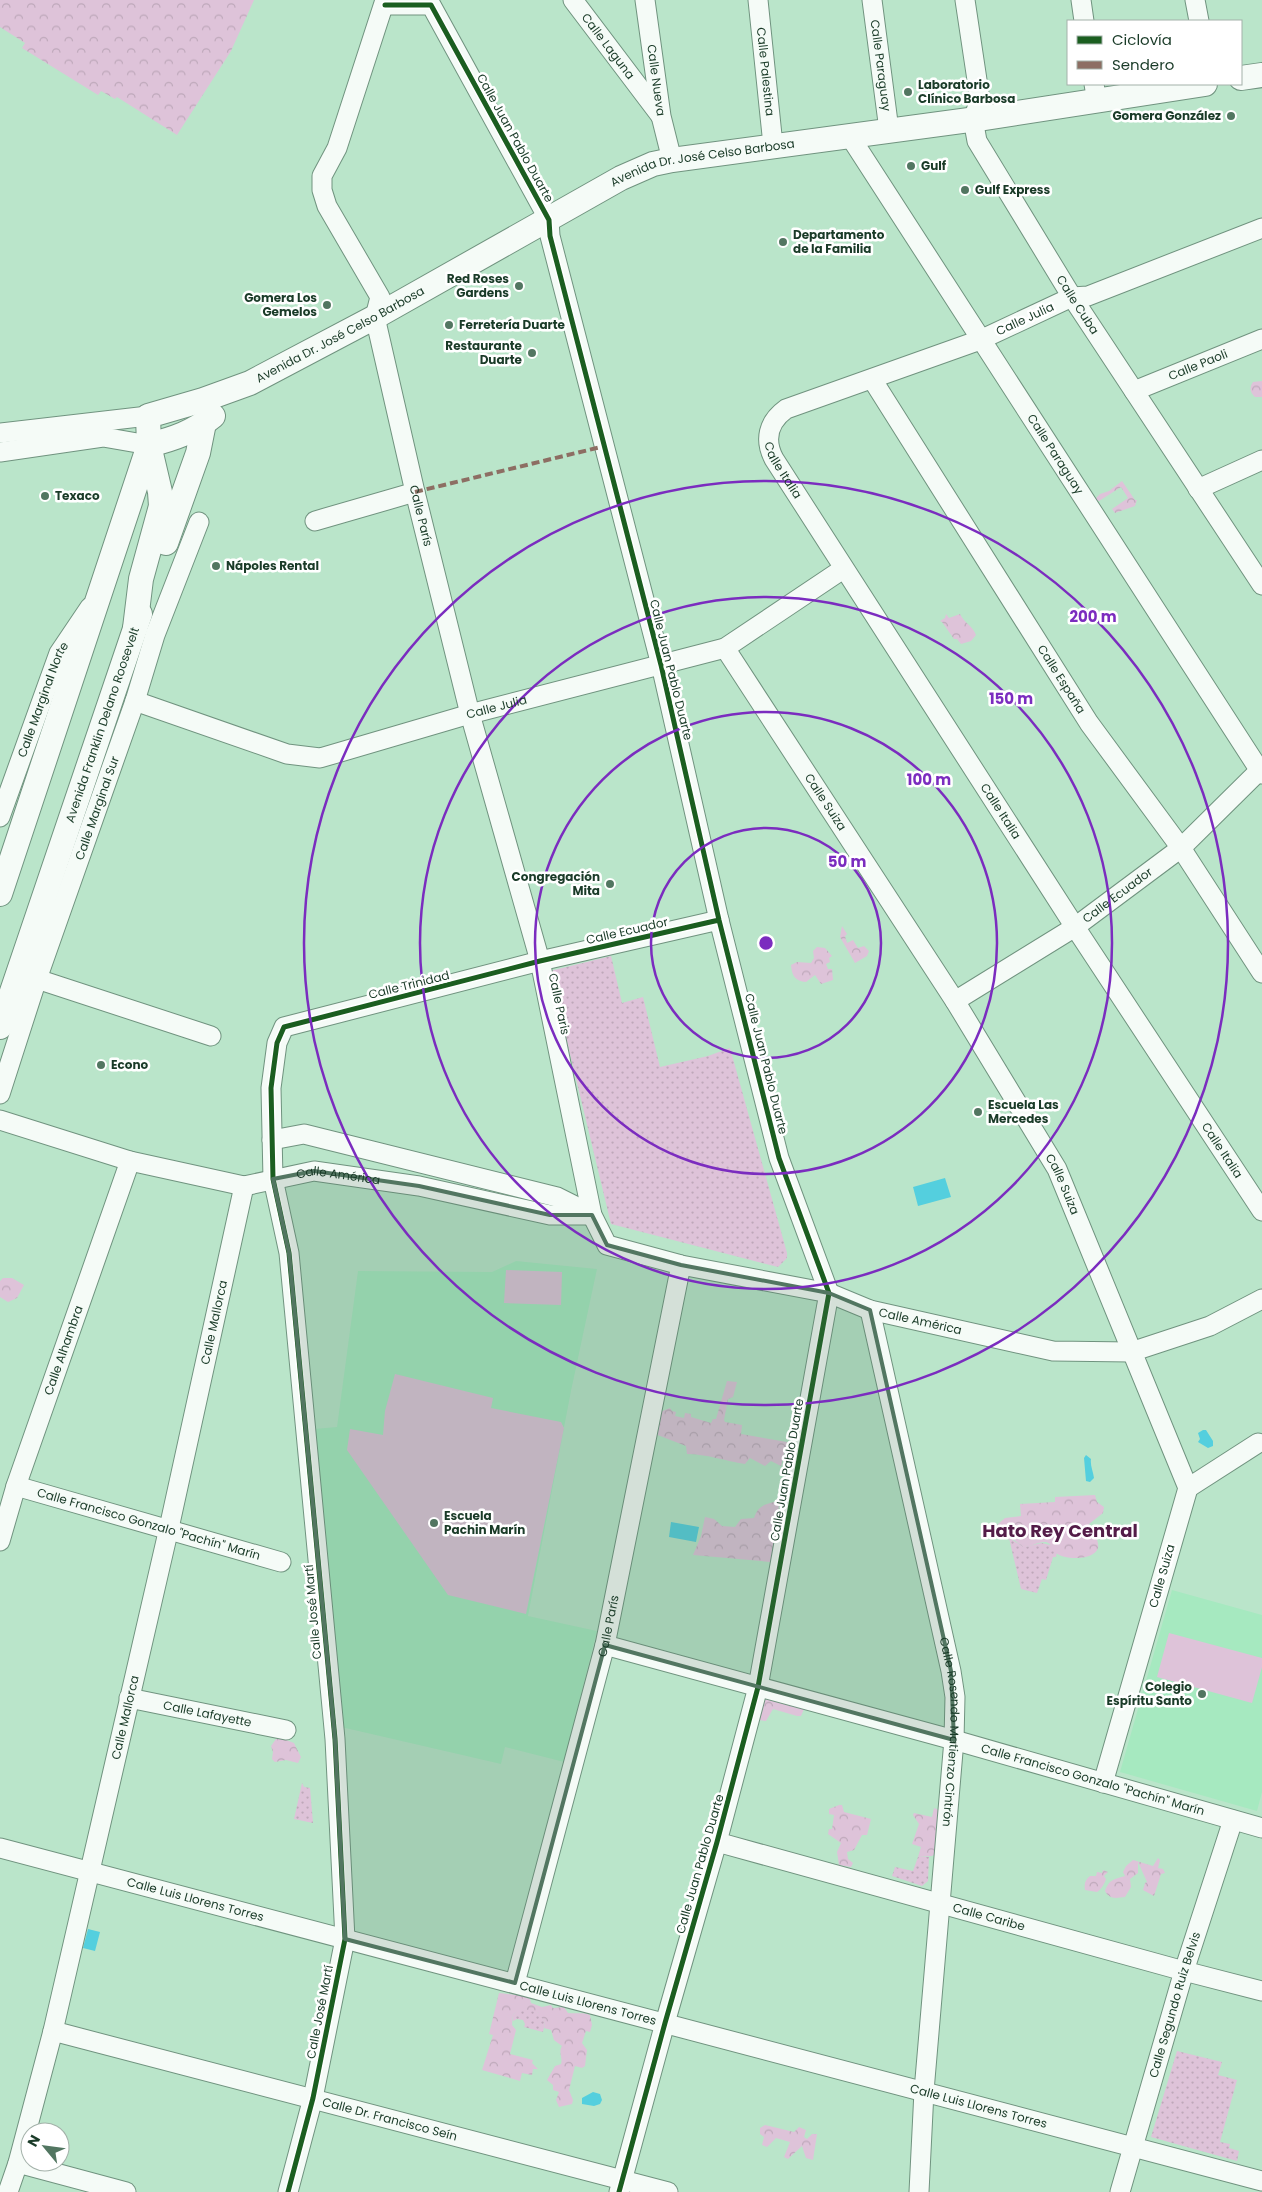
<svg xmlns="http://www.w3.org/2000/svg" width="1262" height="2192" viewBox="0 0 1262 2192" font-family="Poppins,sans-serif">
  <defs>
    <pattern id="grass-dots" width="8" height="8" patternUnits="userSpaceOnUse" patternTransform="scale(1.25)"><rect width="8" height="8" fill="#dec3d9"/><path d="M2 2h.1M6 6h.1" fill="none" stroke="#bea8ba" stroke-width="1.8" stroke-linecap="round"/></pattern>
    <pattern id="forest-crowns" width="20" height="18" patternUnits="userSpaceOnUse" patternTransform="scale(1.25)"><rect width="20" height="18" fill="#dec3d9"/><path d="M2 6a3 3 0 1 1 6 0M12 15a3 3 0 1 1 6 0" fill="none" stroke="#bea8ba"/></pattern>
  </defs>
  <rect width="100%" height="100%" fill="#bae5ca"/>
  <path fill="#a6e9c0" d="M516,1261L597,1269L571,1391L528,1616L597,1631L564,1762L505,1747L501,1764L341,1727L314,1429L337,1427L358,1271L492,1272Z
    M1172,1590L1262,1615V1792L1257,1811L1120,1772Z"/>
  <path fill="url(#grass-dots)" d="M611,956L622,1003L643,997L660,1067L708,1056L730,1048L787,1253V1258L778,1267L611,1224L550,971Z
    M1009,1538L1024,1547L1042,1543L1058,1547L1056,1557H1053L1046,1580L1042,1579L1037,1593L1021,1589Z
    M302,1783L304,1787L310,1788L313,1823L294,1819Z
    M918,1857H929L928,1881L922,1886L892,1876L895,1867L913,1871Z
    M521,2007L540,2013L545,2023L543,2032L524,2027L525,2024L523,2020L517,2019L513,2021V2015Z
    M1177,2051L1222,2062L1218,2075L1237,2080L1220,2142L1230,2144L1229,2148L1239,2151L1237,2161L1151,2137Z"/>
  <path fill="url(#forest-crowns)" d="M0,0H254L231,51L177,135L117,97L115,99L101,91L98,95L22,48L25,43L0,27Z
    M1262,381V397H1255C1250,392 1249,388 1253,382Z
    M1122,481L1135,500H1137L1135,506L1115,513L1112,509L1128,498L1121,487L1099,501L1095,499L1100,494L1109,491Z
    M946,614L949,618L960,614C964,623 973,626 976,635L971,641L961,644L957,639H954L942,622L940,621L945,618Z
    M842,926L847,934L845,936L847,943L853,940L858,948L864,946L869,951L867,956L855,963L840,937Z
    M817,947L825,948L832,956L829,958L830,962L826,964L828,969H832L833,980L821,984L815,975L806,982C795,981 792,976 791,965L797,962L811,963L814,958L813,951Z
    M3,1278H12L24,1285L17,1298L8,1302L0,1297V1281Z
    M727,1381L737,1382L733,1397L728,1399L724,1420L725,1422L742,1425L741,1434L787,1442L781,1466L771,1461L765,1466L750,1458L745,1464C726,1461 706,1454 687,1454L686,1446L655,1434L660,1412L670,1408L672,1411L676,1412L675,1416L684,1418L685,1413L691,1414V1417L711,1423L713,1419H716Z
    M1095,1495L1097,1502L1104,1507L1103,1513L1089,1524L1091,1529L1096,1533C1096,1538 1099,1544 1098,1548C1094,1561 1064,1560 1056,1553C1051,1550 1052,1543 1046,1542C1039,1541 1031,1547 1023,1547L1014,1540L1007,1539L997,1525L1005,1518L1021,1516L1020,1504L1055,1502V1497Z
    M774,1502L779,1505L777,1520L775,1525C778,1534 774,1553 771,1562L693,1555L701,1536L705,1517L714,1519L722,1526L735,1527L741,1519L754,1518C758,1507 762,1505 774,1502Z
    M768,1699L804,1708V1709L801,1716H797L773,1709L766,1721L758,1720L764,1700Z
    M281,1738L294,1743L301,1757L298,1763L286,1760L275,1762L272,1759L273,1752L271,1746L276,1739Z
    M839,1805H842L844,1812L871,1819L867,1835H862L854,1850L847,1852L848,1859L853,1863L851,1867L839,1865L837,1852L841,1843L828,1834L829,1829H832L834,1815L829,1814V1809Z
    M934,1808L939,1810L938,1852L932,1856L918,1857L921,1847L912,1844L919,1824L913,1815L914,1813L932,1817Z
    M1158,1858L1160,1860L1158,1868L1163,1869L1165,1873L1161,1874L1154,1896L1143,1890L1145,1883L1147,1882L1138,1862V1873L1130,1879L1131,1887L1125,1897C1116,1898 1110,1900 1105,1891C1109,1879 1115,1879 1125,1876L1123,1872L1126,1866L1133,1860L1153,1866Z
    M1103,1870L1108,1872L1104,1876L1106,1879C1105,1883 1101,1890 1097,1892L1085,1890C1084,1884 1085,1880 1090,1876H1096L1097,1872L1102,1873Z
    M499,1993L525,1996L530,1999L531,2003L542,2007L551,2005L553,2008L564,2007L568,2013C576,2014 583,2012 590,2015L592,2025L590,2032L586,2031L582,2043L587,2050L585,2066L582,2068L575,2066L569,2090L573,2100L572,2104L559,2107L556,2100L559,2092L553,2090V2085L547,2080L555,2066L561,2064C563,2057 558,2053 562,2046L554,2040L551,2030L544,2028L545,2023L539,2013L521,2008L513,2015L512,2025L516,2030L510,2054L533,2060L532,2063L538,2069H533L532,2075L522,2073L520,2081L482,2070L493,2035L489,2034Z
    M765,2125L794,2132L799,2127L806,2130L804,2137L807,2139L812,2134H817L813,2160L806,2158L802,2146L788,2159L784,2157L790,2142L776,2138L767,2147L762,2145L764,2137L760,2134V2128Z"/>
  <path fill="#dec3d9" d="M506,1270L562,1272L561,1305L504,1303Z
    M395,1374L493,1398L491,1408L561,1422L564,1428L526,1614L448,1595L347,1450L350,1429L383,1435L385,1411Z
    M1169,1633L1262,1658V1667L1252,1703L1157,1677Z"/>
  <path fill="#54cfde" d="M945,1178L951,1197L918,1206L913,1187Z
    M1203,1430H1206L1213,1441V1446L1208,1448L1198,1442L1200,1439L1198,1433Z
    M1086,1455L1091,1459C1090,1465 1093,1471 1094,1478L1090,1482L1086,1481L1084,1458Z
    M671,1522L699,1527L696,1542L669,1537Z
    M88,1929L100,1932L95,1951L83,1948Z
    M593,2092L600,2094L602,2100L600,2104L594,2106L582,2104V2098Z"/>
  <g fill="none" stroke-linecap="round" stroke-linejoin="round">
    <defs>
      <g id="minor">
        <path id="s1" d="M385,0L337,148L322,176V190L327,206L380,297L375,317L415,492L470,714L540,961L592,1215L607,1245L681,1265L829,1293L870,1310L1053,1351L1131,1352L1210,1326L1262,1299"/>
        <path id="s2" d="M573,0L660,115"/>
        <path id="s3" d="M645,0L661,116L672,160"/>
        <path id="s4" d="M758,0L773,145"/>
        <path id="s5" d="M872,0L889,130"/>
        <path id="s6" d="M965,0L980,100L973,119L977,141L1072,297L1262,585"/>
        <path d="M1081,0L1084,21"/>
        <path d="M1195,0L1199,21"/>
        <path d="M385,5H431L549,220L550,236L661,665L719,920L779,1158L829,1293L758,1687L717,1842L665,2023L619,2192"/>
        <path d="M1094,84L1097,102"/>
        <path id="s7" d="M849,135L1262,774"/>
        <path id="s8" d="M1262,228L1088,296L1072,297L980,340L786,409C768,422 764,440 774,459L1075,927L1262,1211"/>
        <path id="s9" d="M872,379L1089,723L1181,848L1262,973"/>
        <path id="s10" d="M1134,391L1262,339"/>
        <path d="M0,433L148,416"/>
        <path d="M0,452L103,437L149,445"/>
        <path d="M1198,489L1262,460"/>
        <path d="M315,521L415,492"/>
        <path id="s11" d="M725,648L955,1001L1057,1169L1188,1488L1103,1783"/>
        <path id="s12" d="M135,701L287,754L320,758L470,714L725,648L843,569"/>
        <path id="s13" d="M0,817L59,653L90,607"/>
        <path d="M37,979L211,1036"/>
        <path id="s14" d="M955,1001L1075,927L1181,848L1262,768"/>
        <path id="s15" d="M0,1094L37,979L135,701L155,635L199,522"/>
        <path id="s16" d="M0,1120L130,1161L244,1186L314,1171L419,1186L550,1215H592"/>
        <path d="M272,1140L304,1134L557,1197L589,1213"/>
        <path id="s17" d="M870,1310L951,1671L955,1697L954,1740L924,2091L919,2192"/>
        <path id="s18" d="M16,1486L281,1562"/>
        <path d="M1188,1488L1258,1443"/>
        <path id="s19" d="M0,1541L16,1486L130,1161"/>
        <path id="s20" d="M605,1645L954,1740L1262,1828"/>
        <path id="s21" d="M129,1698L286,1730"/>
        <path id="s22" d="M717,1842L1184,1971L1262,1991"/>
        <path id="s23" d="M0,1848L1262,2181"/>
        <path id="s24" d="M515,1983L605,1645L681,1265"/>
        <path id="s25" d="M53,2031L668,2192"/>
        <path d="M18,2163L126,2192"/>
        <path id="s26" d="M8,2192L18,2163L53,2031L169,1528L244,1186"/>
        <path d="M288,2192L313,2098L345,1939L335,1739L289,1253L273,1179L271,1088L277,1043L284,1027L540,961L719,920"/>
        <path id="s27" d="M1120,2192L1184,1971L1233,1820"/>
      </g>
      <g id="major">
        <path d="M1241,78L1262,75"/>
        <path d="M149,445C173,439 194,432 213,416"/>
        <path d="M166,543L198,453L204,423"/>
        <path id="s28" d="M135,628L141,579L161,506L160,492L149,445L148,416L203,400L250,383L375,317L621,178L653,164L672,160L984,118L1205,84"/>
        <path d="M0,894L149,445"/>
        <path id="s29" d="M0,1027L140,614"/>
      </g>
    </defs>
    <use href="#minor" stroke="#70937f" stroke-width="21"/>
    <use href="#major" stroke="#70937f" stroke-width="26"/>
    <use href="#minor" stroke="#f5fbf7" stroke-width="19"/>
    <use href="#major" stroke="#f5fbf7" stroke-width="24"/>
    <path stroke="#8d6e63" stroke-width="4" stroke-dasharray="8 4" stroke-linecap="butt" d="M415,492L605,446"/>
    <defs>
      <path id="cycleway" d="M385,5H431L549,220L550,236L661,665L719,920L779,1158L829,1293L758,1687L717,1842L665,2023L619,2192
        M288,2192L313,2098L345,1939L335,1739L289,1253L273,1179L271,1088L277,1043L284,1027L540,961L719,920"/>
    </defs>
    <use href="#cycleway" stroke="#fff" stroke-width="8"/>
    <use href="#cycleway" stroke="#1b5e20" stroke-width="5"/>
  </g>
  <path fill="#527661" fill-opacity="0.2" stroke="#527661" stroke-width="4" stroke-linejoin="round" d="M314,1171L419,1186L550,1215H592L607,1245L681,1265L829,1293L870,1310L951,1671L954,1740L605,1645L515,1983L345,1939L335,1739L289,1253L273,1179Z"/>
  <g fill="none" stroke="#7b2cbf" stroke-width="2.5">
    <circle cx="766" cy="943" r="115"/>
    <circle cx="766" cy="943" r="231"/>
    <circle cx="766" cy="943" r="346"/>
    <circle cx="766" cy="943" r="462"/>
  </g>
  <g fill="#527661" stroke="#fff" stroke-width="2">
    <circle cx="908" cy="92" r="5"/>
    <circle cx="1231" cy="116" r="5"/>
    <circle cx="911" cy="166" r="5"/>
    <circle cx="965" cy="190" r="5"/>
    <circle cx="783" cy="242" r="5"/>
    <circle cx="519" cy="286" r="5"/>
    <circle cx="327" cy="305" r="5"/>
    <circle cx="449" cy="325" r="5"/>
    <circle cx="532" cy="353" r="5"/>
    <circle cx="45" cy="496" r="5"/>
    <circle cx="216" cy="566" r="5"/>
    <circle cx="610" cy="884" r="5"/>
    <circle cx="101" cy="1065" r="5"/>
    <circle cx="978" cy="1112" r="5"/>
    <circle cx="434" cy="1523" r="5"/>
    <circle cx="1202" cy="1694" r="5"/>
  </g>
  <g text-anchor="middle" stroke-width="5" stroke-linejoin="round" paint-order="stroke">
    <g font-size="12" fill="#1a3b28" stroke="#fff">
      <text dy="4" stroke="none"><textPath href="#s2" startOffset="58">Calle Laguna</textPath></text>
      <text dy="4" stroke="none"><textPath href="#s5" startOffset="66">Calle Paraguay</textPath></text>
      <text dy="4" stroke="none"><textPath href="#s4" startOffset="72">Calle Palestina</textPath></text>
      <text dy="4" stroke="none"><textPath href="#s3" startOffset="81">Calle Nueva</textPath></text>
      <text transform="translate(515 138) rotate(61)" y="4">Calle Juan Pablo Duarte</text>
      <text dy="4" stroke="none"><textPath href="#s28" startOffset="831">Avenida Dr. José Celso Barbosa</textPath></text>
      <text dy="4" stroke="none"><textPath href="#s6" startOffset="336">Calle Cuba</textPath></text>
      <text transform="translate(1025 319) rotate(-25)" y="4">Calle Julia</text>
      <text dy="4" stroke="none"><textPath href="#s28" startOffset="426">Avenida Dr. José Celso Barbosa</textPath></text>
      <text dy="4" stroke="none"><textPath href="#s10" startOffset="69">Calle Paoli</textPath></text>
      <text dy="4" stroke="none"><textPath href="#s7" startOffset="380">Calle Paraguay</textPath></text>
      <text dy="4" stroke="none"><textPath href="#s8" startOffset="581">Calle Italia</textPath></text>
      <text dy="4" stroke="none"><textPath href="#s1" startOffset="548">Calle París</textPath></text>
      <text transform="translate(671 670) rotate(76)" y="4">Calle Juan Pablo Duarte</text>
      <text dy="4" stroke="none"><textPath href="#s9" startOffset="355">Calle España</textPath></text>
      <text dy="4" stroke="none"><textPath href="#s13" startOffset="125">Calle Marginal Norte</textPath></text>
      <text dy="4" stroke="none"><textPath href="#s12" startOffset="378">Calle Julia</textPath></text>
      <text dy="4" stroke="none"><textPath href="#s29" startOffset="319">Avenida Franklin Delano Roosevelt</textPath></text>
      <text dy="4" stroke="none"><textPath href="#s11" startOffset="184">Calle Suiza</textPath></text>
      <text dy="4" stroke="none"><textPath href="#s15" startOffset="302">Calle Marginal Sur</textPath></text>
      <text dy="4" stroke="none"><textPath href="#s8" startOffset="986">Calle Italia</textPath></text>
      <text dy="4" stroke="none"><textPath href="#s14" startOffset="194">Calle Ecuador</textPath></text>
      <text transform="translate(627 931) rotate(-13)" y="4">Calle Ecuador</text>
      <text transform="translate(409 985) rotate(-14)" y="4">Calle Trinidad</text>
      <text transform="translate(559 1004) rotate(78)" y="4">Calle Paris</text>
      <text transform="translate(766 1064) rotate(76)" y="4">Calle Juan Pablo Duarte</text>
      <text dy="4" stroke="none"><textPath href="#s8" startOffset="1391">Calle Italia</textPath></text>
      <text dy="4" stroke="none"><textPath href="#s16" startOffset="349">Calle América</textPath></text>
      <text dy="4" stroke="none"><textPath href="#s11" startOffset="634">Calle Suiza</textPath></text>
      <text dy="4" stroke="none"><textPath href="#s1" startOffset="1625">Calle América</textPath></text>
      <text dy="4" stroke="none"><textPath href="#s26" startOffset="894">Calle Mallorca</textPath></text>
      <text dy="4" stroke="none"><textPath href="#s19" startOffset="201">Calle Alhambra</textPath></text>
      <text transform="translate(787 1470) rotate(-80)" y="4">Calle Juan Pablo Duarte</text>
      <text dy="4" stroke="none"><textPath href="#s18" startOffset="138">Calle Francisco Gonzalo "Pachín" Marín</textPath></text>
      <text transform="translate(1162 1576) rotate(-74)" y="4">Calle Suiza</text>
      <text transform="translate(313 1612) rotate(-95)" y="4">Calle José Martí</text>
      <text dy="4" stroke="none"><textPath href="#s24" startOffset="369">Calle París</textPath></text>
      <text dy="4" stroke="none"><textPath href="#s21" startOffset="80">Calle Lafayette</textPath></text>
      <text dy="4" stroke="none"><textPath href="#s26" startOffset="489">Calle Mallorca</textPath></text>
      <text dy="4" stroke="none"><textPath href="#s17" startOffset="431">Calle Rosendo Matienzo Cintrón</textPath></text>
      <text dy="4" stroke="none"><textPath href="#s20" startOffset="506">Calle Francisco Gonzalo "Pachín" Marín</textPath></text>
      <text transform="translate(700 1864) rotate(-74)" y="4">Calle Juan Pablo Duarte</text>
      <text dy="4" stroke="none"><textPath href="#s23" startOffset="202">Calle Luis Llorens Torres</textPath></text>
      <text dy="4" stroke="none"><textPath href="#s22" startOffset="282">Calle Caribe</textPath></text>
      <text dy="4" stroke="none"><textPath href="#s23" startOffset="608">Calle Luis Llorens Torres</textPath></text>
      <text dy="4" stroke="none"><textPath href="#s27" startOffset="195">Calle Segundo Ruiz Belvis</textPath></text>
      <text transform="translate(320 2012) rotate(-79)" y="4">Calle José Martí</text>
      <text dy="4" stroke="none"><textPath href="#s23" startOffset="1012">Calle Luis Llorens Torres</textPath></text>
      <text dy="4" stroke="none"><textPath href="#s25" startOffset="348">Calle Dr. Francisco Seín</textPath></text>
    </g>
    <g font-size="12" font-weight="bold" fill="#1a3b28" stroke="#fff" text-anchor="start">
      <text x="918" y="89">Laboratorio<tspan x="918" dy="14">Clínico Barbosa</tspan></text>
      <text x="1221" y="120" text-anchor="end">Gomera González</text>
      <text x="921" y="170">Gulf</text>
      <text x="975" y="194">Gulf Express</text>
      <text x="793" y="239">Departamento<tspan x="793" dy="14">de la Familia</tspan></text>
      <text x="509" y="283" text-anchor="end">Red Roses<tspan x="509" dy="14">Gardens</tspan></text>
      <text x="317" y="302" text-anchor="end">Gomera Los<tspan x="317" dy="14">Gemelos</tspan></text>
      <text x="459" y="329">Ferretería Duarte</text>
      <text x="522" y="350" text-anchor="end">Restaurante<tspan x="522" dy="14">Duarte</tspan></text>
      <text x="55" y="500">Texaco</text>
      <text x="226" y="570">Nápoles Rental</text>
      <text x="600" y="881" text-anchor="end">Congregación<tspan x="600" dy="14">Mita</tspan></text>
      <text x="111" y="1069">Econo</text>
      <text x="988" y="1109">Escuela Las<tspan x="988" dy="14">Mercedes</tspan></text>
      <text x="444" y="1520">Escuela<tspan x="444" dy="14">Pachin Marín</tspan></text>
      <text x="1192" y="1691" text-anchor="end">Colegio<tspan x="1192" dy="14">Espíritu Santo</tspan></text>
    </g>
    <g font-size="18" font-weight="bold" fill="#531c48" stroke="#fff">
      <text x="1060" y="1537">Hato Rey Central</text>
    </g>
  </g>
  <circle cx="766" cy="943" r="8" fill="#7b2cbf" stroke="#fff" stroke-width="2.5"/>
  <g font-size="15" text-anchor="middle" font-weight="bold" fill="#7b2cbf" stroke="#fff" stroke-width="5" stroke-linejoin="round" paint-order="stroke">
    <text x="1093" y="622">200 m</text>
    <text x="1011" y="704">150 m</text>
    <text x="929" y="785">100 m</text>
    <text x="847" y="867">50 m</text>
  </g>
  <rect x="1067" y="20" width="175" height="65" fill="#ffffff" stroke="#a3b1a9"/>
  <rect x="1077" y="36" width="25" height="8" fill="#1b5e20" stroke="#a3b1a9"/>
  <text x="1112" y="45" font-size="15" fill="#1a3b28">Ciclovía</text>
  <rect x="1077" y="61" width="25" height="8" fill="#8d6e63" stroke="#a3b1a9"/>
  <text x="1112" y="70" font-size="15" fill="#1a3b28">Sendero</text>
  <g transform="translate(45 2147) rotate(299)"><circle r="24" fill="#ffffff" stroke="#a3b1a9"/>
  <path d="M0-4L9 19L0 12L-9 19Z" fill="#527661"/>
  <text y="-8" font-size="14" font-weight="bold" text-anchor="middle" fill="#1a3b28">N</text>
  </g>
</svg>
